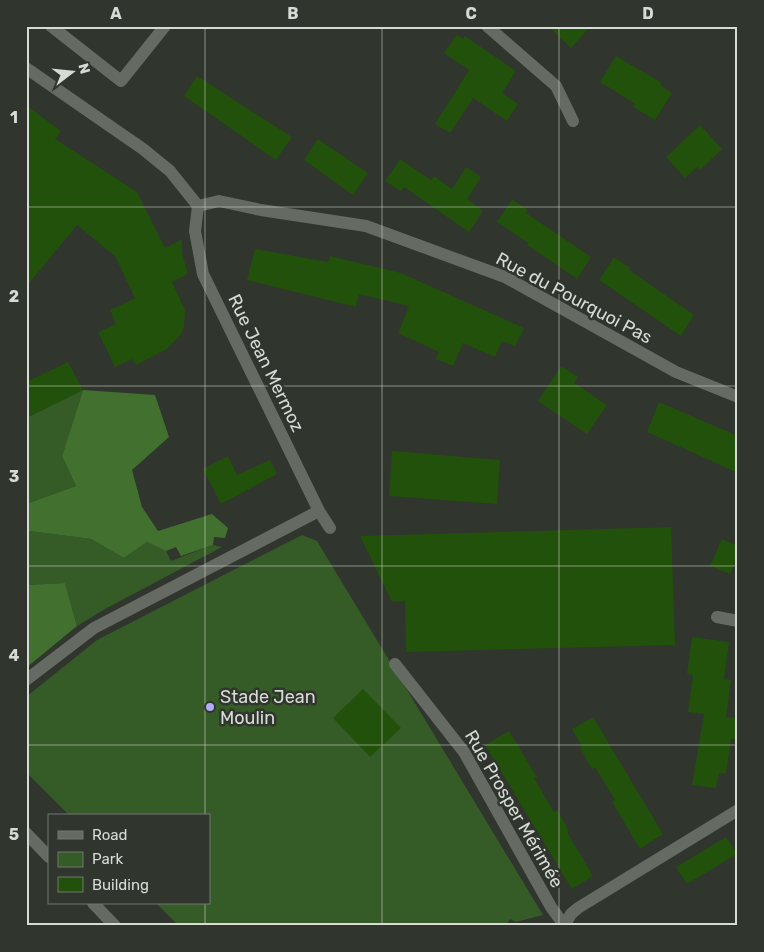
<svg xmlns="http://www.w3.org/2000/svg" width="764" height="952" viewBox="0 0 764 952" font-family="Rubik,sans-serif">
  <rect width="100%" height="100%" fill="#30352e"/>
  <path fill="#355c26" d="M83,390L62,456L76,486L26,504L29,531L91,539L124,558L147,542L166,551L171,561L213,545L222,547L105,609L77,626L65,583L26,585V418Z
    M302,535L317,541L543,915L516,922L510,919L506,926H179L156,903H209V816H70L26,772V697L97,640Z"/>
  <path fill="#41702f" d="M83,390L155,395L169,437L132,470L142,507L158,531L212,514L228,528L225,538L214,537L213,545L181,556L176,547L166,551L147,542L124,558L91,539L29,531L26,504L76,486L62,456Z
    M65,583L77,626L26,668V585Z"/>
  <path fill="#22510b" d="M548,26H591L571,48Z
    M457,34L463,39L465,36L516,71L502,93L518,104L507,121L473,98L450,133L435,124L469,70L444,53Z
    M616,56L662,83L660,85L672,93L655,120L633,107L635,104L600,82Z
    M197,76L292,137L276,160L184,96Z
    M26,105L61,131L55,139L137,192L165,248L182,239V253L188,274L172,282L185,310L184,327L181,334L167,349L136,365L132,359L115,367L98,332L116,324L110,310L135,298L115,256L77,225L26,287Z
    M700,125L722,149L700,170L698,166L685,178L666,157Z
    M318,139L368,173L353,195L304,160Z
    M400,159L431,180L434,176L452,189L466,167L481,177L467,199L483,211L469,232L404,187L401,191L385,181Z
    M512,199L528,210L526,213L591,257L577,279L527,245L528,243L497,222Z
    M255,249L328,262L330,256L401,273L524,328L515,346L502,341L495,357L463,343L453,366L436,359L439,352L398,333L409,306L359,294L356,307L247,280Z
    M614,257L630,268L629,270L694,315L681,336L599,280Z
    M68,362L83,390L26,418V382Z
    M561,366L578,377L574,383L607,405L587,434L538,401Z
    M659,402L738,436V473L647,432Z
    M392,451L500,460L497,504L389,496Z
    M228,456L237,475L270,460L277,474L221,504L203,469Z
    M671,527L675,645L406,652L405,601L392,602L360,536Z
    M722,539L738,546V558L730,574L710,566Z
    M692,637L729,642L724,679L731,680L726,717L738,718V739H731L726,774L719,773L716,788L692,785L704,714L688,712L693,675L687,674Z
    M363,689L401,728L370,757L333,718Z
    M593,717L663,834L640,849L612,802L615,800L595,767L592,769L580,748L582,747L572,729Z
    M509,731L537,777L534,778L554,812L557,810L569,831L567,832L593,876L572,889L485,745Z
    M726,837L737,854L687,884L676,867Z"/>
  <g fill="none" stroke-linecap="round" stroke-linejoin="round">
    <path stroke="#656b63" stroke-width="12" d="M51,26L121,81L165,26
      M487,26L556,86L573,121
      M26,68L143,149L170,171L198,206
      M198,206L219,201L261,210L366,226L505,277L676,372L738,397
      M198,206L195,231L203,274L319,511L330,528
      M717,617L738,621
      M395,664L464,752L551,907L564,925
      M26,680L94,628L319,511
      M26,833L49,857
      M93,903L115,926
      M564,926L571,914L578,908L738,810"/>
  </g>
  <path fill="none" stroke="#d7dbd6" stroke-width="1" stroke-opacity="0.55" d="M205,26V816M382,26V926M559,26V926M26,207H738M26,386H738M26,566H738M26,745H738M205,903V926"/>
  <circle fill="#b4acf9" stroke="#30352e" stroke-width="2" cx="210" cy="707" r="5"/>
  <g text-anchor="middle" stroke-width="5" stroke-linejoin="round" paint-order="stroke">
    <g font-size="18" fill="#d7dbd6" stroke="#30352e">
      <text transform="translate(574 298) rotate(28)" y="6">Rue du Pourquoi Pas</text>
      <text transform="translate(266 363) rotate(64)" y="6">Rue Jean Mermoz</text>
      <text transform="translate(514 809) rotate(60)" y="6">Rue Prosper Mérimée</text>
    </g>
    <g font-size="18" fill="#d7dbd6" stroke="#30352e" text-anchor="start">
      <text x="220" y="703">Stade Jean<tspan x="220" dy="21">Moulin</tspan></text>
    </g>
  </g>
  <rect width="764" height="952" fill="none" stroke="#30352e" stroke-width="55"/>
  <rect x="48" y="814" width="162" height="90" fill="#30352e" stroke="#737771"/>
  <rect x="58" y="831" width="25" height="8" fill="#656b63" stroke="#737771"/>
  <text x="92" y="840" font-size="15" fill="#d7dbd6">Road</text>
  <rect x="58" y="852" width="25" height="15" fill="#355c26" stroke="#737771"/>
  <text x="92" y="864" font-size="15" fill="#d7dbd6">Park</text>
  <rect x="58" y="877" width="25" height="15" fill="#22510b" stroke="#737771"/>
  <text x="92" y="890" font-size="15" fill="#d7dbd6">Building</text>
  <g transform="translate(72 72) rotate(74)" stroke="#30352e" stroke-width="4" paint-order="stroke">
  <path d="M0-4L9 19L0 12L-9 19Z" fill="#d7dbd6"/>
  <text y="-8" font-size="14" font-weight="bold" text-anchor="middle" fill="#d7dbd6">N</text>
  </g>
  <rect x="28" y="28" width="708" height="896" fill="none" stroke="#d7dbd6" stroke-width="2"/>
  <g font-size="16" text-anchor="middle" font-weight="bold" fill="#d7dbd6">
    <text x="116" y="19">A</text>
    <text x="293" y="19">B</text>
    <text x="471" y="19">C</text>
    <text x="648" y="19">D</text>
    <text x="14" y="123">1</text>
    <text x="14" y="302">2</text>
    <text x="14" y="482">3</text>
    <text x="14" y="661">4</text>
    <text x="14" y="840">5</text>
  </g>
</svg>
